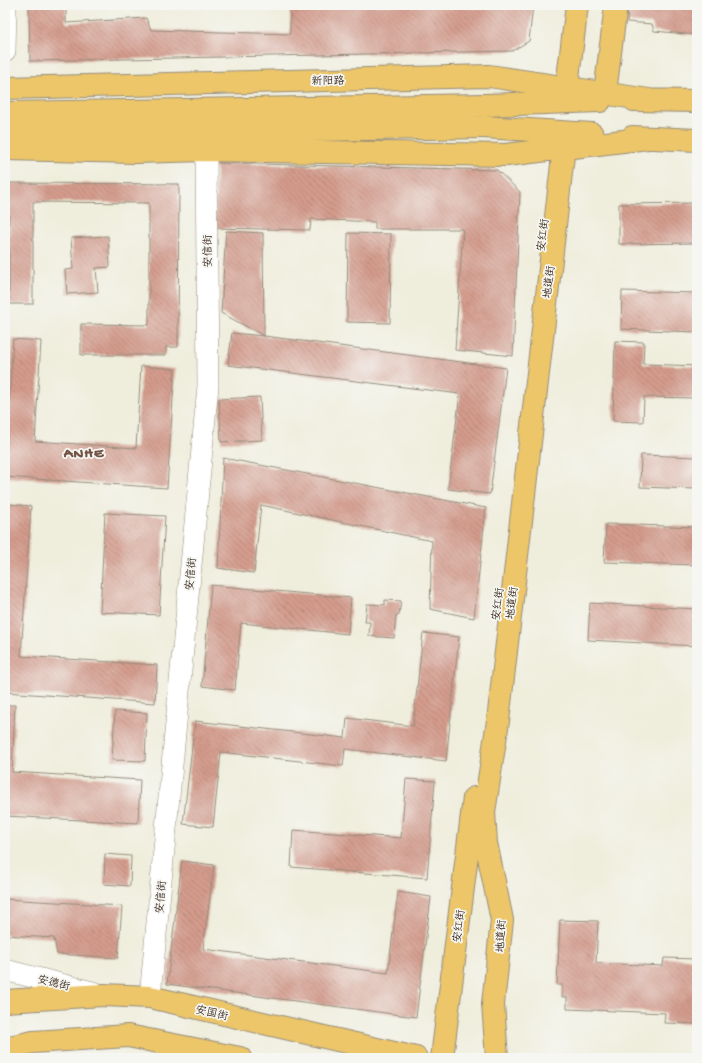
<svg xmlns="http://www.w3.org/2000/svg" width="702" height="1063" viewBox="0 0 702 1063" font-family="'Gochi Hand','LXGW WenKai TC',sans-serif">
  <defs>
    <pattern id="building-back-hatch" width="6" height="6" patternUnits="userSpaceOnUse"><rect width="6" height="6" fill="#d49c8d"/><path d="M-1 5l2 2M0 0l6 6M5-1l2 2" fill="none" stroke="#ad7f73"/></pattern>
  </defs>
  <rect width="100%" height="100%" fill="#f6f6f2"/>
  <filter id="ink" filterUnits="userSpaceOnUse"><feTurbulence type="fractalNoise" baseFrequency=".025" numOctaves="2"/><feDisplacementMap in="SourceGraphic" scale="8" xChannelSelector="R" yChannelSelector="G"/><feConvolveMatrix kernelMatrix="1 2 1 2 8 2 1 2 1" color-interpolation-filters="sRGB"/></filter>
  <filter id="wash" filterUnits="userSpaceOnUse"><feTurbulence type="fractalNoise" baseFrequency=".012" numOctaves="4" result="noise"/><feDisplacementMap in="SourceGraphic" scale="16" xChannelSelector="R" yChannelSelector="G"/><feGaussianBlur stdDeviation="0.9" result="paint"/><feColorMatrix in="noise" values="0 0 0 0 0 0 0 0 0 0 0 0 0 0 0 0 0 1.4 0 .05"/><feComposite in="paint" operator="in"/></filter>
  <g filter="url(#wash)">
    <rect width="100%" height="100%" fill="#efeddb"/>
    <g id="blocks">
      <path fill="url(#building-back-hatch)" d="M29,5H66V23L146,18L151,30L290,34V5H422L496,9V5H533L529,41L512,51L30,61Z
        M628,5L697,7V35L654,31L652,24L627,22Z
        M216,163L497,170L520,192L513,356L455,350L463,229H375V222L311,219L310,230L215,228Z
        M9,183L179,184L178,347H166V355H81V324L149,325V203L33,202V304H9Z
        M697,203V243L619,244V204Z
        M226,231L263,233L264,336L506,368L490,494L448,489L460,394L228,365L232,333L264,336L221,313Z
        M348,233L391,234L390,323L347,322Z
        M108,236L110,267L96,268L98,292L67,294L65,270L73,269L71,238Z
        M622,291L697,293V332L621,329Z
        M13,339L41,341L35,441L136,448L141,366L175,369L167,488L5,477Z
        M615,341L644,342L643,364L697,366V398L644,397L643,422L613,421Z
        M260,397L262,440L221,442L219,399Z
        M641,455L697,457V489L640,487Z
        M223,458L486,508L474,618L430,609L432,541L261,505L254,573L218,568Z
        M5,504L31,506L21,656L157,665L155,703L5,692Z
        M105,513L165,516L159,615L100,612Z
        M606,524L697,527V565L604,562Z
        M211,585L351,598L348,634L241,623L235,690L202,686Z
        M385,600L401,601L399,615H396L394,638L369,636L370,622H365L367,604L385,605Z
        M590,603L697,609V646L588,640Z
        M423,633L459,637L446,761L345,749L343,766L221,752L213,827L183,824L195,721L345,738L347,718L413,726Z
        M5,705H15L12,772L140,780L138,823L5,816Z
        M115,711L147,713L145,761L112,760Z
        M406,779L435,781L427,878L291,867L293,830L401,838Z
        M105,854L131,856L130,886L104,884Z
        M182,861L214,865L203,949L388,973L398,892L431,897L416,1017L167,984Z
        M5,899L122,906L118,958L57,954L54,938L5,935Z
        M560,920L598,921L596,963L663,966L664,958L697,959V1024L664,1023L665,1013L567,1009V997H562V985H557Z"/>
    </g>
  </g>
  <g filter="url(#ink)">
    <use href="#blocks" fill-opacity="0" stroke="#958c7c" stroke-width="1"/>
    <g fill="none" stroke-linecap="round" stroke-linejoin="round">
      <defs>
        <path id="minor" d="M5,51L6,5
          M5,970L96,993
          M150,997L208,386L206,150"/>
        <path id="major" d="M567,86L577,5
          M5,88L489,76L649,100
          M605,93L616,5
          M634,100L697,101
          M485,105L600,101
          M484,127L592,134
          M632,137L697,140
          M5,149L136,152L206,150L506,155L648,138
          M5,1001L103,995L150,997L416,1058
          M5,1048L33,1042L128,1036L240,1058
          M442,1058L474,798
          M497,1058L493,1004L502,920L486,843L484,812L498,721L564,147"/>
        <path id="highway" d="M5,113L485,105
          M5,135L484,127"/>
      </defs>
      <use href="#minor" stroke="#958c7c" stroke-width="22"/>
      <use href="#major" stroke="#958c7c" stroke-width="24"/>
      <use href="#highway" stroke="#958c7c" stroke-width="24"/>
      <use href="#minor" stroke="#fff" stroke-width="21"/>
      <use href="#major" stroke="#ecc669" stroke-width="22"/>
      <use href="#highway" stroke="#ecc669" stroke-width="22"/>
    </g>
  </g>
  <g text-anchor="middle" stroke-width="3.5" stroke-linejoin="round" paint-order="stroke">
    <g font-size="11" fill="#3b2a1e" stroke="#f6f6f2">
      <text transform="translate(328 80) rotate(-1)" y="4">新阳路</text>
      <text transform="translate(542 235) rotate(-83)" y="4">安红街</text>
      <text transform="translate(207 251) rotate(-91)" y="4">安信街</text>
      <text transform="translate(548 282) rotate(-83)" y="4">地道街</text>
      <text transform="translate(190 574) rotate(-85)" y="4">安信街</text>
      <text transform="translate(511 603) rotate(-83)" y="4">地道街</text>
      <text transform="translate(497 604) rotate(-83)" y="4">安红街</text>
      <text transform="translate(160 897) rotate(-85)" y="4">安信街</text>
      <text transform="translate(458 926) rotate(-83)" y="4">安红街</text>
      <text transform="translate(500 936) rotate(-87)" y="4">地道街</text>
      <text transform="translate(54 982) rotate(14)" y="4">安德街</text>
      <text transform="translate(212 1012) rotate(13)" y="4">安国街</text>
    </g>
    <g font-size="15" font-weight="bold" letter-spacing="1" fill="#715245" stroke="#f6f6f2">
      <text x="84" y="457">ANHE</text>
    </g>
  </g>
  <rect width="702" height="1063" fill="none" stroke="#f6f6f2" stroke-width="20"/>
</svg>
